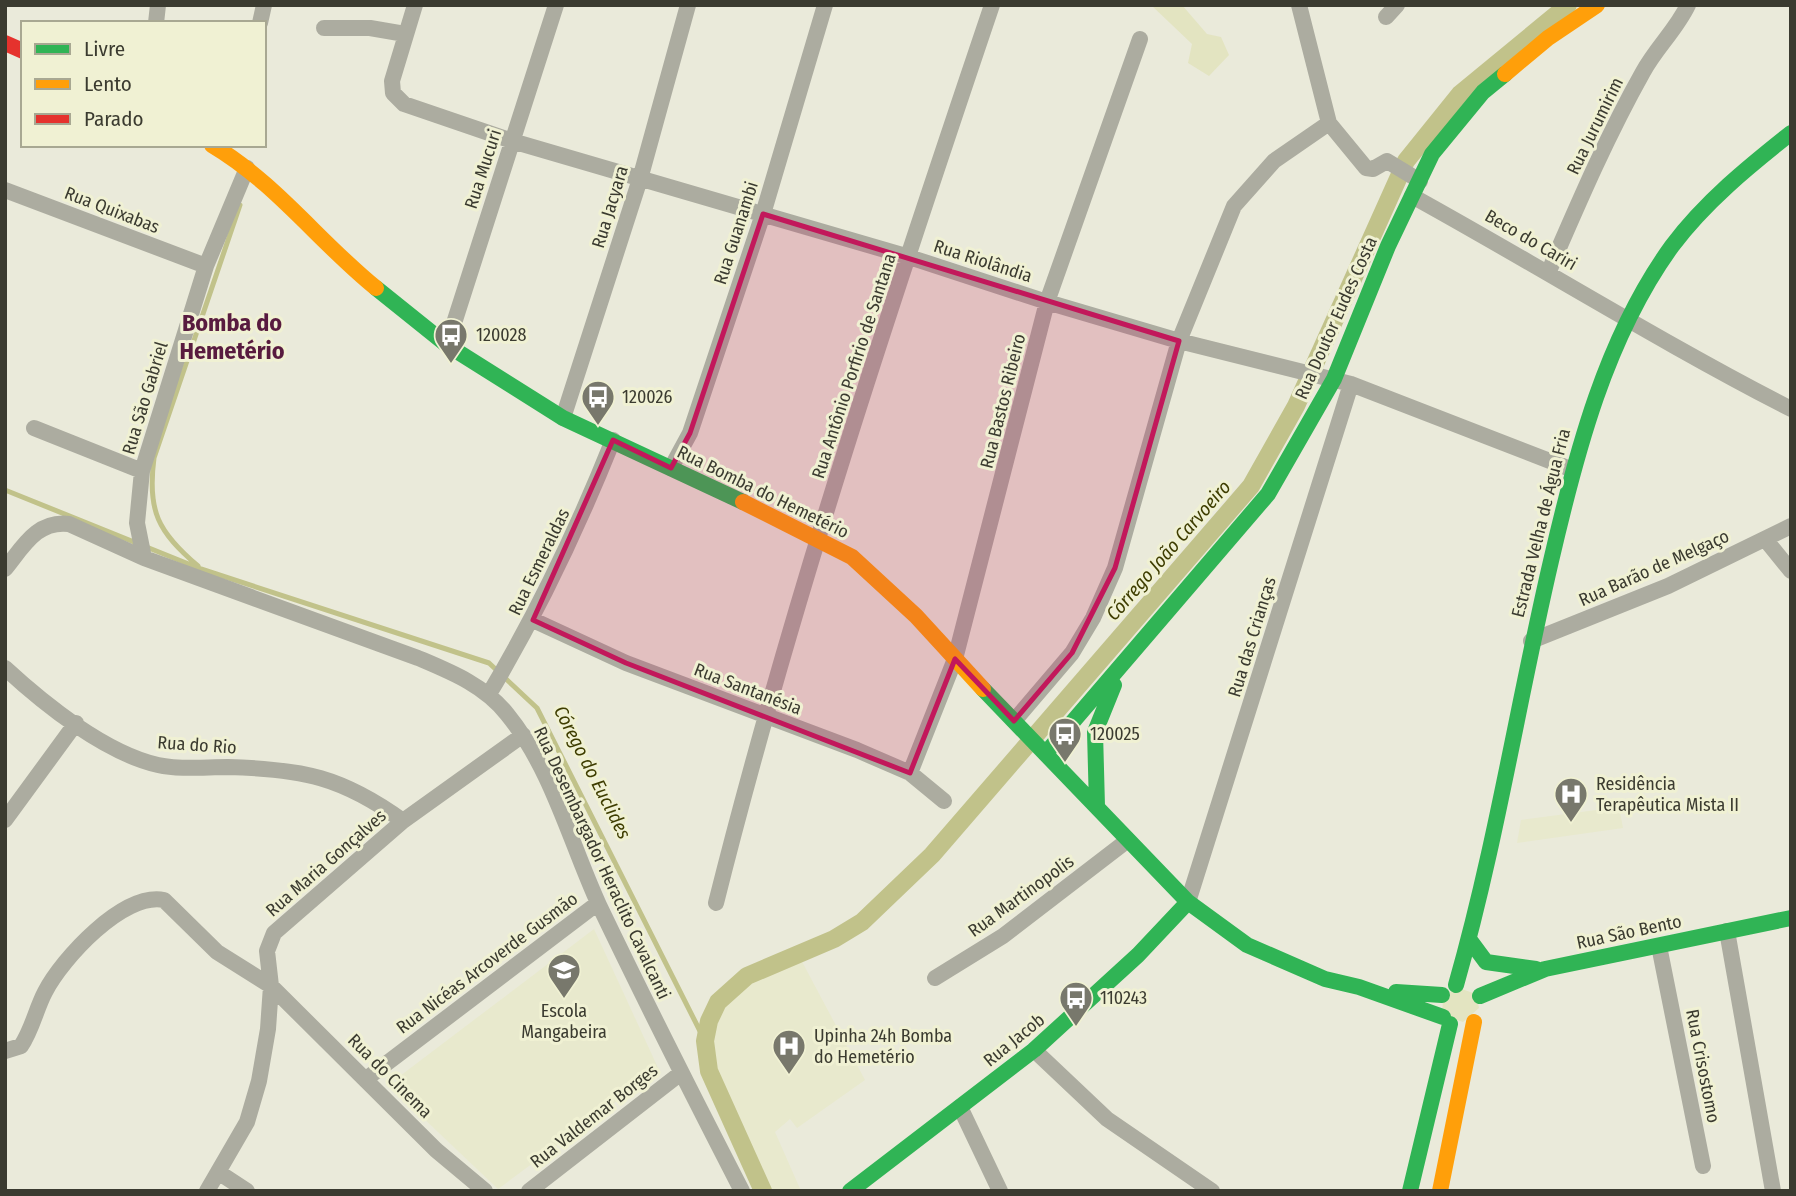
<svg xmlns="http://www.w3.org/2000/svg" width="1796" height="1196" viewBox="0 0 1796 1196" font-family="'Fira Sans Condensed',sans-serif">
  <rect width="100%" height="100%" fill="#eaeada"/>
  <path fill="#e8e9cd" d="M1619,807L1623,828L1517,843L1521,820Z
    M594,929L659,1070L498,1189L399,1095L401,1085L396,1079Z
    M799,956L865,1080L797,1128L790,1119L775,1132L801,1191H768L713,1071L709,1037L722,1003L737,987L746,979Z"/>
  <path fill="#e3e4c1" d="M1151,5H1182L1207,34L1221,37L1229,55L1209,76L1188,63L1192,44Z
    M1456,987L1476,994L1479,1008L1463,1022L1442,1015L1443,999Z"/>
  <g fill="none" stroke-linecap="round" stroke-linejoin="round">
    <path stroke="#c1c28a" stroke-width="5" d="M5,490L201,569L489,663L537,708L705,1041
      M198,566C158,532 147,511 154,458L240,205"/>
    <path stroke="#c1c28a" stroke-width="18" d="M763,1191L709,1071L705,1041L709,1021L718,1002L747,976L834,939L862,922L932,855L1251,486L1296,406L1406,161L1460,94L1568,5"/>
    <path stroke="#acaca0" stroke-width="16" d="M415,5L392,81L393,93L404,104L512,141L909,257L1047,302L1179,341L1351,384L1573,470
      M1299,5L1329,123L1366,168L1373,169L1387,161L1420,181
      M1386,17L1397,5
      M156,23L158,5
      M260,23L264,5
      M324,28H370L405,34
      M247,168L206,266L142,471L137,523L144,558L418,658C451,672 484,685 507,714C552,769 570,842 599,905C645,1001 693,1096 742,1191
      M5,190L206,266
      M1412,196C1539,266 1662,343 1791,409
      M1549,271C1578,204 1607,136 1643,72C1656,48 1676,30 1688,5
      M447,345L556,5
      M563,418L640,179L688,5
      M34,428L142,471
      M671,468L690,433L763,214L825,5
      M1765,539L1791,571
      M5,569C23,547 37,520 69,524L144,558
      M533,620L626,663L857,750L910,773L944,801
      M1531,641L1668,586L1791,526
      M5,668C44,704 105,753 158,765C180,770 205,767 228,767C303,769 342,777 403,821
      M489,694C538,612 577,530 613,440
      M1014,721L1072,653L1093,618L1115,568L1179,341L1234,206L1274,161L1329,123
      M910,773L955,659L1047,302L1140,39
      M5,820L76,723
      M1188,902L1351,384
      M716,903C792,600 892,301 992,5
      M1727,931L1773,1191
      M1659,946L1703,1166
      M935,978L1003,936L1128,840
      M1034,1050L1107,1119L1212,1191
      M5,1051L21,1046C32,1030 36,1009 45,992C62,959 123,892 164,900L217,952L271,986L436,1150L485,1191
      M366,1079L598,903
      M960,1107L1000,1191
      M218,1172L247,1191
      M207,1191L247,1122L259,1081L268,1029L271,986L267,951L274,933L403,821L523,735
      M529,1191L681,1073"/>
    <path stroke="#30b455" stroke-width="16" d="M376,288L447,345L563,418L743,502
      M983,689L1188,902L1247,945L1325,979L1359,987L1443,1017
      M1046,753L1268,494L1334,379L1388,246L1432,154L1483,92L1505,74
      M1097,806L1095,732L1114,685
      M1469,939L1486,962L1536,969
      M1456,985C1496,845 1518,702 1551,561C1576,453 1606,337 1672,246C1705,202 1748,167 1791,133
      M1396,992L1442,995
      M1480,996L1545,969L1791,918
      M850,1191L1034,1050L1138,955L1188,902
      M1410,1191L1450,1024"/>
    <path stroke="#ff9f0a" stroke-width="16" d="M1505,74L1548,38L1597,5
      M212,145C276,183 319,242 376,288
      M743,502L852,557L916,616L983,689
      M1440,1191L1474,1022"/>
    <path stroke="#e5322d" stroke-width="16" d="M5,43L23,51"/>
  </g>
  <path fill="#c2185b" fill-opacity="0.2" stroke="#c2185b" stroke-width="5" stroke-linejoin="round" d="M763,214L1179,341L1115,568L1072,653L1014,721L955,659L910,773L626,663L533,620L613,440L671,468L690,433Z"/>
  <defs>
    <symbol id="bus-pin" viewBox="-11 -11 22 30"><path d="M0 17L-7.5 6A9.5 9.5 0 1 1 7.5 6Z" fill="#78786c" stroke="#f0f1d3"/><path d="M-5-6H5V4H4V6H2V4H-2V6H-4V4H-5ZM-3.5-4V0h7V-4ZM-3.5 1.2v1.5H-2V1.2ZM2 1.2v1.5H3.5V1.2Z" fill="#fff"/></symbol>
    <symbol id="hospital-pin" viewBox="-11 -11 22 30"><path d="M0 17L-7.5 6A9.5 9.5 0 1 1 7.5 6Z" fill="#78786c" stroke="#f0f1d3"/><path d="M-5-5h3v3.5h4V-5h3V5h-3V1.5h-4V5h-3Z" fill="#fff"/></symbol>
    <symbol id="school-pin" viewBox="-11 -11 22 30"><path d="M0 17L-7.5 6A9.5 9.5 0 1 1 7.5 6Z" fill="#78786c" stroke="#f0f1d3"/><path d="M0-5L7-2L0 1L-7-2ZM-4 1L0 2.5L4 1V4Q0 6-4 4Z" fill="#fff"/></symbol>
  </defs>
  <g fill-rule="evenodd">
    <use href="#bus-pin" x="432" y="316" width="38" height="52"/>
    <use href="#bus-pin" x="579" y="378" width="38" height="52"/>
    <use href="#bus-pin" x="1046" y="715" width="38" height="52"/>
    <use href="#hospital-pin" x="1552" y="775" width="38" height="52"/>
    <use href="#school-pin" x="545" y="951" width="38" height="52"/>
    <use href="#bus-pin" x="1057" y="979" width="38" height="52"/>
    <use href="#hospital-pin" x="770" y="1027" width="38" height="52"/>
  </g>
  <g text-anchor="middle" stroke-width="6" stroke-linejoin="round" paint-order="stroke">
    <g font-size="18" fill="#3b3b30" stroke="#f0f1d3">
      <text transform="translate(1595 126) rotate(-64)" y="6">Rua Jurumirim</text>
      <text transform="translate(483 169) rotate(-72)" y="6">Rua Mucuri</text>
      <text transform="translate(610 207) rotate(-73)" y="6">Rua Jacyara</text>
      <text transform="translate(112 210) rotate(21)" y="6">Rua Quixabas</text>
      <text transform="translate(736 233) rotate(-72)" y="6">Rua Guanambi</text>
      <text transform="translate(1531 240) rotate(30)" y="6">Beco do Cariri</text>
      <text transform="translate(983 261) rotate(18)" y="6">Rua Riolândia</text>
      <text transform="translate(1336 318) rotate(-66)" y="6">Rua Doutor Eudes Costa</text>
      <text transform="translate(854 366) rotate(-72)" y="6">Rua Antônio Porfirio de Santana</text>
      <text transform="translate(145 398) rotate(-73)" y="6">Rua São Gabriel</text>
      <text transform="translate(1003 401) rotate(-76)" y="6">Rua Bastos Ribeiro</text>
      <text transform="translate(763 492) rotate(26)" y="6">Rua Bomba do Hemetério</text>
      <text transform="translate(1541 523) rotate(-76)" y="6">Estrada Velha de Água Fria</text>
      <text transform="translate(539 562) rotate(-64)" y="6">Rua Esmeraldas</text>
      <text transform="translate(1654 568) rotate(-24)" y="6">Rua Barão de Melgaço</text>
      <text transform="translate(1252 637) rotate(-73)" y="6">Rua das Crianças</text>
      <text transform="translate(748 689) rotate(21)" y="6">Rua Santanésia</text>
      <text transform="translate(197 745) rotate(4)" y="6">Rua do Rio</text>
      <text transform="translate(326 863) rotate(-41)" y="6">Rua Maria Gonçalves</text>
      <text transform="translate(602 863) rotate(65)" y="6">Rua Desembargador Heraclito Cavalcanti</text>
      <text transform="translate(1021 896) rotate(-36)" y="6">Rua Martinopolis</text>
      <text transform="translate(1629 932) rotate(-12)" y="6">Rua São Bento</text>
      <text transform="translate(487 963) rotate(-37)" y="6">Rua Nicéas Arcoverde Gusmão</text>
      <text transform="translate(1014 1040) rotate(-39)" y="6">Rua Jacob</text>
      <text transform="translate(1703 1066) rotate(79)" y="6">Rua Crisostomo</text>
      <text transform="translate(390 1076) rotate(45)" y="6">Rua do Cinema</text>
      <text transform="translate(594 1116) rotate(-38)" y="6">Rua Valdemar Borges</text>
    </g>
    <g font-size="18" fill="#3b3b30" stroke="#f0f1d3" text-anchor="start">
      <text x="476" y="341">120028</text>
      <text x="622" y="403">120026</text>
      <text x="1090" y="740">120025</text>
      <text x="1596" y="790">Residência<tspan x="1596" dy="21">Terapêutica Mista II</tspan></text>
      <text x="1100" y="1004">110243</text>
      <text x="564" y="1017" text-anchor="middle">Escola<tspan x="564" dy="21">Mangabeira</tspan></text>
      <text x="814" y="1042">Upinha 24h Bomba<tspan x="814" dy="21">do Hemetério</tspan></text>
    </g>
    <g font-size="19" font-style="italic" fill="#3e3d00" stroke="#f0f1d3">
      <text transform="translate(1168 550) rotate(-49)" y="7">Córrego João Carvoeiro</text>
      <text transform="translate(593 772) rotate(63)" y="7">Córego do Euclides</text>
    </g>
    <g font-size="24" font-weight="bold" fill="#581b3f" stroke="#f0f1d3">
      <text x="232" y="331">Bomba do<tspan x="232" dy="28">Hemetério</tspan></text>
    </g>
  </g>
  <rect width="1796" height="1196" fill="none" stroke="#3b3b30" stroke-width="14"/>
  <rect x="21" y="21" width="245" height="126" fill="#f0f1d3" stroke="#a8a892" stroke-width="2"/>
  <rect x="35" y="44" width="35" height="10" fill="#30b455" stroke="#a8a892" stroke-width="2"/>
  <text x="84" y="56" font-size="21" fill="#3b3b30">Livre</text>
  <rect x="35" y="79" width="35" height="10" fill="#ff9f0a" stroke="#a8a892" stroke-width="2"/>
  <text x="84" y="91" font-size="21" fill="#3b3b30">Lento</text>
  <rect x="35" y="114" width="35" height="10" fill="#e5322d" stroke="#a8a892" stroke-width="2"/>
  <text x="84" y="126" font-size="21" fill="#3b3b30">Parado</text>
</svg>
